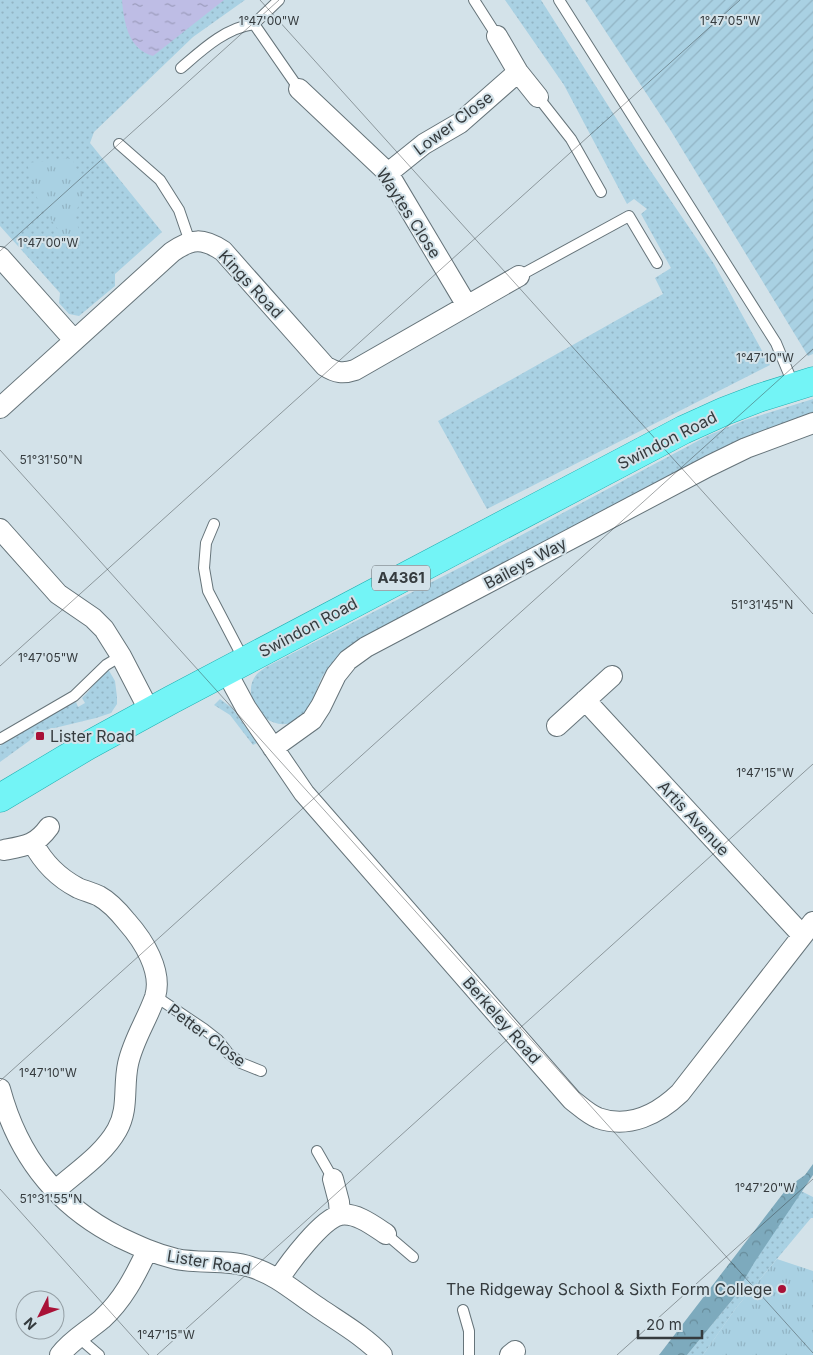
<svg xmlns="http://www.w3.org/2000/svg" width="813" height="1355" viewBox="0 0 813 1355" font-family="Inter,sans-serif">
  <defs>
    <pattern id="grass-dots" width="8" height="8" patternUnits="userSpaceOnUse" patternTransform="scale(1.25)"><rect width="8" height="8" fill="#a9d1e3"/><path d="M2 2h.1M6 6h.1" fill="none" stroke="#92b4c4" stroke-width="1.8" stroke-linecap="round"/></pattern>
    <pattern id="forest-crowns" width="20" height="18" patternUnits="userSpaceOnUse" patternTransform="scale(1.25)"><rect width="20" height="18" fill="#7daabd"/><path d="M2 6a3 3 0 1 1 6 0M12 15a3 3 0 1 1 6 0" fill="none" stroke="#678c9b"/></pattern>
    <pattern id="park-tufts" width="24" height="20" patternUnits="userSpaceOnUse" patternTransform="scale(1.25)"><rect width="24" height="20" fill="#a9d1e3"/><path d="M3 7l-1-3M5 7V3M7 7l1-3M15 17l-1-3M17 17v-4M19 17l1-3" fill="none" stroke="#92b4c4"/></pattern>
    <pattern id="garden-furrows" width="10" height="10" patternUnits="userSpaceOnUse" patternTransform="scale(1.25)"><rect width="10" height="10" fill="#a9d1e3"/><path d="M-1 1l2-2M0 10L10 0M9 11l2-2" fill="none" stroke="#92b4c4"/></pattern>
    <pattern id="water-ripples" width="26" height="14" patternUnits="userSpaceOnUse" patternTransform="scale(1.25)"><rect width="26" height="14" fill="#bebde5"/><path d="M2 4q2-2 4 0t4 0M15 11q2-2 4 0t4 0" fill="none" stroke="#9b9bbb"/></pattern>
  </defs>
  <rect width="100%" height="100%" fill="#d3e2e9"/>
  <path fill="url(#grass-dots)" d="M0,0H245L193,37L94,132L90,143L162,232L115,274V286L79,316L69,314L59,303L60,293L0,226Z
    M505,0H541L637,151L714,264L770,365L487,509L438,421L663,294L655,278L671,268L641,214L647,209L634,199L627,204L564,85Z
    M813,399V416L338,659C333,665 326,670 322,677C315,690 315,704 304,715C273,744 236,697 257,674C259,672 263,669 266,667L469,563L707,436L745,420Z
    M108,669L115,681L117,697V704L111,713L96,718L38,732L29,741L0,762V746C22,726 49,715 76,702L78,707L85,703L82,698C92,689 97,678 108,669Z
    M220,699L232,708L257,743L253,745L230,715L214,705Z
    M801,1191L813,1197V1218H811L736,1308L703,1355H687L733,1299L753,1263Z"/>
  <path fill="url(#forest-crowns)" d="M813,1164V1175L754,1263L733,1299L687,1355H659L788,1187L805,1175Z"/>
  <path fill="url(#park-tufts)" d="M72,158L81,180L82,196L75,215L81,239L80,247L71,248L38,201L27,163Z
    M777,1259L813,1271V1355H703L736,1308Z"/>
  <path fill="url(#garden-furrows)" d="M585,0H813V354L808,356L671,131Z"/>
  <path fill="url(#water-ripples)" d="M122,0H224L153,56C128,49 124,23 122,0Z"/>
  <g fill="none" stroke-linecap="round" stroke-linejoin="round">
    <defs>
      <path id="service" d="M279,0L254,24L299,89
        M474,0L497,36
        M559,0L776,343L794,386
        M181,68C202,50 225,28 254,24
        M538,97L571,139L601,192
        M119,144L160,180L179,210L190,242
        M519,276L629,216L657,263
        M214,524L206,543L204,568L208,591L244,660
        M0,739L74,696L106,665L121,656
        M155,996L204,1029L218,1040L228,1053L241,1063L261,1071
        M317,1151L333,1179
        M386,1234L413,1257
        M463,1310L469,1331V1355
        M78,1337L99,1355"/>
      <path id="minor" d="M497,36L518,72L538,97
        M299,89L388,173L466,304
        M388,173L424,144L460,123L518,72
        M0,257L74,340
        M0,408L172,252C192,238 203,238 223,251L325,366C336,373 343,374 355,370L519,276
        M0,529L58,594L93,618L104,629L121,656L150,712
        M226,671L246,708L304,793L572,1100C580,1106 588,1114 598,1118C629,1129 658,1114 680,1093L813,922
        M585,700L802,935
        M557,726L612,676
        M273,748L312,720L321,706L336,675L348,660L366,647L709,466L746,448L813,423
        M33,843C43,862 59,878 78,888C85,891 93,893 99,896C110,902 119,912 127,922C143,940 163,971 155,997C147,1020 133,1040 128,1064C123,1087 129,1109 117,1130C103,1155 76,1172 55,1191
        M4,850C26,846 36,845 49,827
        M0,1089C18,1156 56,1205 119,1237C138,1246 155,1254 176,1259C200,1264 227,1259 251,1267C277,1275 296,1293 319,1308C341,1323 364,1336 382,1355
        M333,1179L339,1202L340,1215
        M279,1279C289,1263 322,1219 340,1215C356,1212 374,1226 386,1234
        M60,1355C71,1340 88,1331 102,1319C123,1300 135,1276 147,1251
        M510,1355L515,1351"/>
      <path id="primary" d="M0,798L87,746L171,700L683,430L725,411L759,398L813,381"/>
    </defs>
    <use href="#service" stroke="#66747a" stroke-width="12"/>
    <use href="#minor" stroke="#66747a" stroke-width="22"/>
    <use href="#primary" stroke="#20afb2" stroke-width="29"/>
    <use href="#service" stroke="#fff" stroke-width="10"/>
    <use href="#minor" stroke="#fff" stroke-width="20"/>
    <use href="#primary" stroke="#73f4f6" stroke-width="28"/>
  </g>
  <path fill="none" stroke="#353b3e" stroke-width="1" stroke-opacity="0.45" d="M260,0L813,614M0,251L279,0M0,450L813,1353M0,666L740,0M0,1081L813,349M0,1189L149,1355M157,1355L813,764M617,1355L813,1179"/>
  <g fill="#a91137" stroke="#d3e2e9" stroke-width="2">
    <rect x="35" y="731" width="10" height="10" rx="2.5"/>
    <circle cx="782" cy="1289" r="5"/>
  </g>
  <g text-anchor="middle" stroke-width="4" stroke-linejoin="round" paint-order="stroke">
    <rect fill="#d3e2e9" stroke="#646d71" stroke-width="1" x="372" y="565.5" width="58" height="25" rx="4"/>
    <g font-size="15" font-weight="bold" fill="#353b3e">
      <text x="401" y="583">A4361</text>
    </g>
    <g font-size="16" fill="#353b3e" stroke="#d3e2e9">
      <text transform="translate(453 123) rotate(-37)" y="6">Lower Close</text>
      <text transform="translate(409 213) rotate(57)" y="6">Waytes Close</text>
      <text transform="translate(251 284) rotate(47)" y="6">Kings Road</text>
      <text transform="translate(667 440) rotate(-27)" y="6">Swindon Road</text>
      <text transform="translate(525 563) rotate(-28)" y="6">Baileys Way</text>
      <text transform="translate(308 627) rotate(-28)" y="6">Swindon Road</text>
      <text transform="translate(694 818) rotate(47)" y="6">Artis Avenue</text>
      <text transform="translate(502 1020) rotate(49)" y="6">Berkeley Road</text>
      <text transform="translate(207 1035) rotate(37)" y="6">Petter Close</text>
      <text transform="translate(209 1262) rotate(9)" y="6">Lister Road</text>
    </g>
    <g font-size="16" fill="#353b3e" stroke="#d3e2e9" text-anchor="start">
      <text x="50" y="742">Lister Road</text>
      <text x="772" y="1295" text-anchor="end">The Ridgeway School &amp; Sixth Form College</text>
    </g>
  </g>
  <g font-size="12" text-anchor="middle" fill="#353b3e" stroke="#d3e2e9" stroke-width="4" stroke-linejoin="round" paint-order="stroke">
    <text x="269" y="25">1°47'00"W</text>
    <text x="730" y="25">1°47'05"W</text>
    <text x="48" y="247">1°47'00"W</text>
    <text x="765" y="362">1°47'10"W</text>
    <text x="51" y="464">51°31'50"N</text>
    <text x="762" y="609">51°31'45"N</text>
    <text x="48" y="662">1°47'05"W</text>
    <text x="765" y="777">1°47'15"W</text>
    <text x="48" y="1077">1°47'10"W</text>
    <text x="765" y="1192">1°47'20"W</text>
    <text x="51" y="1203">51°31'55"N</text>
    <text x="166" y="1339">1°47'15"W</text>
  </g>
  <g transform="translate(40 1315) rotate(228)"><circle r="24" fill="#d3e2e9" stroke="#949fa5"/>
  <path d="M0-4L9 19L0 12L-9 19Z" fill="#a91137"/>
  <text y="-8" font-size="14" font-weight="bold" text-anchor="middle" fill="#353b3e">N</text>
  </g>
  <path d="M638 1330v8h64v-8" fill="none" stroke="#353b3e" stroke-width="2.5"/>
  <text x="646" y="1330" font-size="15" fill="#353b3e" stroke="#d3e2e9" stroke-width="4" paint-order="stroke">20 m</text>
</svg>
